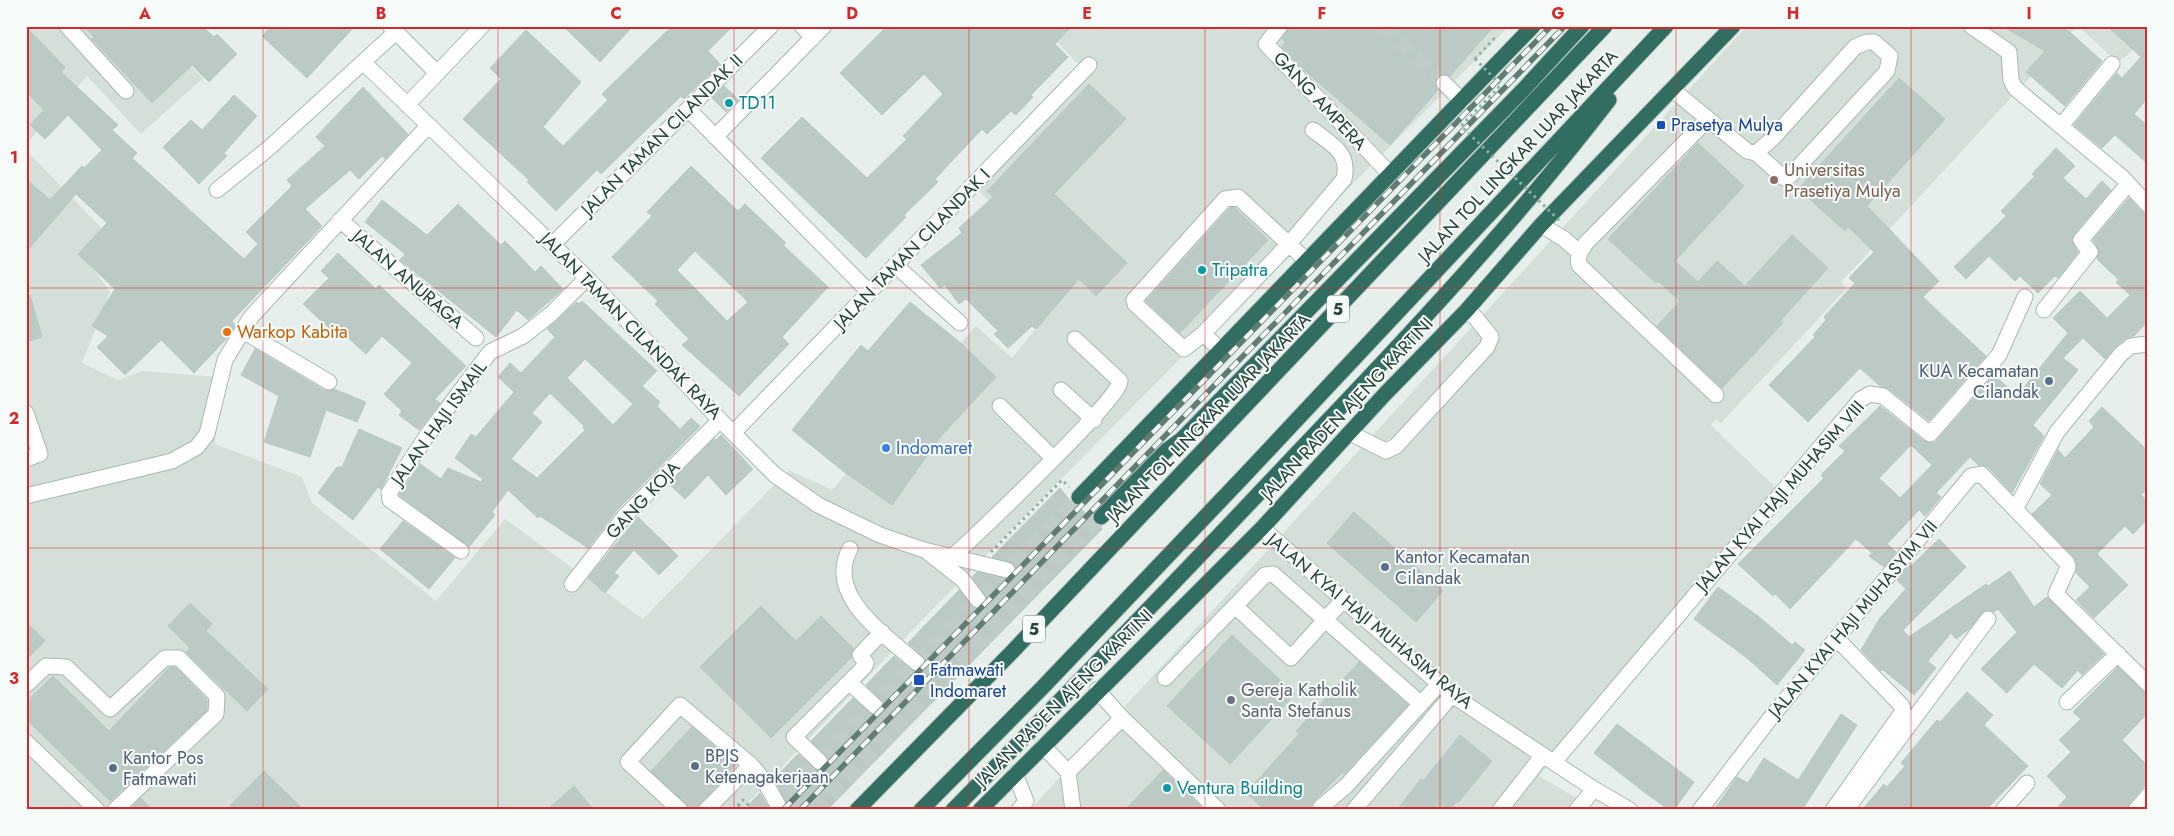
<svg xmlns="http://www.w3.org/2000/svg" width="2174" height="836" viewBox="0 0 2174 836" font-family="Jost,sans-serif">
  <rect width="100%" height="100%" fill="#e6efeb"/>
  <path fill="#d4dfda" d="M26,26H149L203,78L141,134L87,76L26,144Z
    M1041,26H1509L924,618L741,810H26V150L110,237L85,257L110,292L82,363L118,380L142,371L218,377L215,444L302,477L312,503L436,601L505,519L643,619L789,470L832,490L976,326L1012,358L1071,286L976,188L1089,75Z
    M1747,26H2077L1841,282L1847,288L1721,423L1716,419L1711,425L1780,492L1539,776L1597,810H1030Z
    M2078,26H2148V37L2118,63Z"/>
  <path fill="#bbcac4" stroke="#b8c8c2" fill-rule="evenodd" d="M84,26H202L214,37L217,34L237,54L209,82L192,65L152,103L92,39L94,37Z
    M271,26H355L307,78L262,36Z
    M563,26H633L600,62Z
    M672,26H733L708,51L720,64L684,99L681,96L601,174L597,170L556,211L527,182L529,180L463,119L501,79L490,68L526,30L581,82L543,127L563,146L608,100L602,94Z
    M887,26H1072L1055,44L1068,57L1031,95L1033,97L1016,115L1011,111L987,134L982,129L935,179L938,182L904,215L906,217L866,258L761,158L802,117L867,178L907,139L903,136L943,94L924,74L882,115L840,73Z
    M1289,26H1494L1450,76L1442,74L1437,77L1435,85L1438,90L1390,145L1304,70L1282,47L1286,42L1282,39Z
    M2002,26H2063L2102,61L2065,106L2026,72L2045,51Z
    M2107,26H2148V98L2134,114L2148,126V164L2115,135L2102,148L2074,125L2117,73L2122,78L2141,57Z
    M26,27L65,67L61,72L118,125L112,130L137,153L132,158L244,259L258,244L246,232L292,186L287,180L325,146L316,137L363,87L408,134L385,159L382,156L359,179L350,170L305,209L322,226L232,321L235,325L229,336L194,373L161,340L125,375L97,347L108,336L92,326L115,289L78,254L107,223L76,194L26,252V179L50,200L82,166L84,168L102,150L68,115L45,139L30,125L44,110L26,92Z
    M1899,78L1945,119L1867,206L1939,281L1923,297L1986,356L1929,421L1889,389L1880,386L1860,368L1808,422L1769,385L1815,337L1813,335L1826,320L1824,317L1855,283L1849,278L1874,252L1848,227L1845,231L1798,189Z
    M1089,84L1126,119L1054,194L1127,263L1096,296L1079,279L1036,329L1032,326L1008,348L994,334L998,331L966,299L959,304L945,285L940,288L921,265L962,233L959,228L993,197L987,191Z
    M724,86L739,100L726,112L712,98Z
    M234,95L257,116L224,153L227,156L199,184L163,147L191,120L202,130Z
    M1698,143L1744,186L1675,261L1698,282L1717,261L1745,286L1792,235L1828,268L1780,321L1783,323L1722,388L1657,326L1680,301L1658,281L1656,283L1608,239Z
    M2056,148L2075,166L2063,178L2086,199L2102,181L2111,190L2074,234L2072,242L2078,252L2058,278L2055,276L2038,293L2020,276L2015,281L1989,256L1966,279L1954,267L2006,216L2001,211L2035,176L2032,174Z
    M691,166L738,211L745,204L786,243L783,245L828,287L782,337L789,344L739,396L682,345L689,339L655,304L658,301L612,257L652,216L647,212ZM695,251L748,302L727,321L677,270Z
    M2129,198L2141,211L2148,214V321L2134,336L2126,338L2115,347L2105,359L2083,338L2063,358L2078,370L2033,425L2044,436L2012,493L1988,467L1978,465L1970,457L1936,493L1941,497L1925,516L1919,510L1887,544L1896,552L1884,567L1869,556L1872,553L1856,539L1790,609L1775,594L1773,596L1738,564L1824,478L1821,475L1845,451L1839,446L1880,406L1924,441L1934,443L1994,375L2017,396L2068,333L2053,318L2080,291L2107,318L2130,295L2116,282L2119,280L2097,259L2099,250L2093,240ZM1911,445L1932,465L1900,498L1879,478Z
    M382,200L427,235L458,204L501,245L505,241L535,272L541,266L563,289L528,320L517,310L496,337L400,260L405,254L365,222Z
    M1234,207L1268,240L1180,333L1146,301L1230,208Z
    M338,253L376,289L379,285L466,366L435,399L440,403L419,430L399,415L402,411L384,394L412,363L382,336L366,354L335,326L331,330L303,304L329,278L321,271Z
    M26,295H30L42,337L26,342Z
    M582,301L657,371L642,386L660,402L657,406L680,429L691,418L700,426L617,510L588,548L540,516L538,518L508,490L492,512L495,515L469,547L399,495L420,464L441,479L448,468L481,482L483,479L455,458L471,434L476,437L514,392L498,377L510,363L521,373L555,337L547,329L577,302L579,304ZM585,359L633,404L613,425L567,378ZM550,393L584,426L583,428L585,430L537,478L511,459L542,422L532,413Z
    M910,302L962,344L996,377L941,436L892,505L843,471L792,430L861,345L868,351Z
    M255,349L324,390L334,389L366,402L357,422L326,410L310,457L264,442L279,396L241,375Z
    M2102,407L2148,451V488L2141,495L2148,501V519L2133,534L2125,526L2097,554L2128,585L2094,618L2076,600L2090,587L2076,573L2077,565L2074,557L2032,514L2052,495L2040,484L2058,450L2065,458L2094,427L2089,421Z
    M359,429L402,448L381,489L378,487L353,520L318,493L337,467H342Z
    M721,435L753,469L726,495L708,475L685,499L669,484L714,439L716,440Z
    M1060,488L1072,503L1078,506L1102,529L827,810H786V801L774,779L798,754L817,771L826,769L829,759L811,741L853,698L872,715L882,713L884,703L866,685L894,656L915,672L924,669L926,659L908,643L959,590L974,608L984,607L987,598L972,577L977,572L1005,579L1013,577L1016,572L1013,563L992,557Z
    M1354,512L1443,591L1416,622L1327,543Z
    M638,517L678,556L659,575L634,550L614,573L619,576L605,593L588,578Z
    M403,521L455,558L429,589L380,549Z
    M1939,539L1966,567L1903,630L1909,637L1986,584L1988,586L2010,571L2034,607L2047,597L2104,654L2082,675L2078,670L2062,688L2034,664L2007,693L1981,669L2017,632L1998,609L1994,612L1985,610L1968,630L1956,639L1951,633L1928,661L1936,668L1914,695L1882,669L1881,671L1861,650L1880,618L1906,589L1897,580L1909,565L1911,566Z
    M1718,587L1758,616L1792,645L1795,642L1805,650L1777,685L1747,658L1694,619Z
    M190,603L212,624L206,631L268,689L247,711L186,652L190,648L168,626Z
    M761,606L796,641L821,616L853,648L851,658L771,738L700,667Z
    M26,622L45,641L26,660Z
    M1232,635L1295,694L1230,764L1167,706Z
    M1359,662L1408,705L1344,774L1342,773L1315,800L1309,810H1265L1246,793L1299,734L1296,731Z
    M170,667H175L207,700V710L110,801L26,719V702L53,676L109,731Z
    M2118,667L2148,695V713L2122,740L2148,766V782L2129,804L2127,810H2055L2067,797L2047,776L2071,752L2059,740L2081,719L2073,712Z
    M1967,692L1993,715L1984,725L2028,766L1986,810H1862L1884,784L1887,787L1905,766L1901,763L1911,751L1937,720L1940,722Z
    M1841,714L1857,725L1802,810H1714L1737,777L1748,783L1764,758L1798,780Z
    M1617,724L1694,782L1674,810H1669L1643,791L1594,753Z
    M692,727L736,765L694,810H691L651,771Z
    M1460,735L1492,761L1458,803L1456,802L1450,810H1397L1421,779L1423,781Z
    M1163,770L1204,810H1125Z
    M264,771L304,810H226Z
    M574,786L594,810H547Z
    M760,793L770,810H744Z
    M141,798L153,810H129Z"/>
  <g fill="none" stroke-linecap="round" stroke-linejoin="round">
    <path stroke="#bfccc8" stroke-width="15" stroke-dasharray="15 8" stroke-linecap="butt" d="M1382,26L1444,83"/>
    <path stroke="#bfccc8" stroke-width="15" stroke-dasharray="15 8" stroke-linecap="butt" d="M772,810L1079,497
      M813,810L1101,517"/>
    <defs>
      <path id="minor" d="M67,26L126,91
        M390,26L437,73
        M802,26L813,38
        M1280,26L1266,44L1390,174
        M1971,26L2009,52L2011,80L2015,88L2122,177L2148,205
        M364,63L587,278L720,420L775,475L818,505L880,535L924,550L1007,570
        M1444,83L1462,101
        M1673,90L1747,151L1756,153L1784,178L1791,175L1887,71L1890,56L1874,42H1867L1855,47L1773,138L1756,153
        M407,105L482,26
        M688,109L869,292
        M1707,120L1587,242C1581,250 1577,255 1579,265L1716,395
        M2061,126L2112,64
        M715,137L824,26
        M217,190L269,148L396,32
        M340,220L476,338
        M1541,225L1564,239L1579,252
        M553,244L771,26
        M895,265L960,323
        M2044,310L2090,252L2081,240L2128,184
        M243,331L329,382
        M1203,334L1184,349L1135,304L1134,300L1225,199L1238,197L1307,261
        M1221,350L1203,334L1288,245L1344,179C1350,152 1332,145 1313,130
        M1061,390L1094,420
        M1000,406L1053,458
        M26,413L40,454L26,459
        M734,432L1089,65
        M1350,433L1386,451L1396,446L1487,347L1491,337L1475,317L1466,311
        M26,496L172,461L197,447L207,434L225,360L251,317L428,126
        M2016,508L2057,432L2121,354L2131,346L2148,344
        M1262,528L1452,695L1594,789L1630,810
        M850,549C824,596 887,636 917,663
        M461,551L390,500L389,493L428,434L490,352L523,336L551,314L587,278
        M929,553L962,579L978,600
        M953,556C975,536 1122,397 1120,381L1075,339
        M572,584L624,517L720,420
        M1235,606L1291,658L1343,600
        M1165,678L1265,575L1273,574L1421,704
        M849,682L875,706
        M26,685L46,666L66,667L110,709L165,658H179L217,696L216,714L115,810
        M1097,690L1122,718L1218,810
        M2067,702L2118,654
        M26,742L97,810
        M1043,746L1068,772L1073,810
        M820,762L794,737L865,666L866,663L860,655L882,632
        M1554,762L1861,399L1870,394L1883,396L1930,434L1999,355L2025,297
        M751,765L763,779L778,805
        M1068,772L1122,718
        M1015,774L1026,801L1019,810
        M1321,807L1346,786L1439,684
        M680,810L628,762L680,705L751,765L706,810
        M1354,810L1452,695
        M1500,810L1543,755
        M1577,810L1594,789
        M1700,810L1772,716L1971,476L1981,474L2067,563L2068,567L2056,594L2148,684
        M1833,810L1903,711L1902,706L1837,639
        M1846,810L1988,619
        M2003,810L2027,783
        M2136,810L2148,796"/>
      <path id="highway" d="M1079,497L1533,26
        M1101,517L1167,450L1182,439L1523,90L1582,26
        M857,810L1012,652L1605,26
        M921,810L1042,688L1244,476L1666,26
        M953,810C1069,692 1184,573 1297,453C1406,339 1513,225 1609,100
        M980,810L1262,528L1385,394L1466,311L1541,225L1733,26"/>
    </defs>
    <use href="#minor" stroke="#a8b7b2" stroke-width="17"/>
    <use href="#highway" stroke="#c2cac8" stroke-width="17"/>
    <path stroke="#87b2a5" stroke-width="3" stroke-dasharray="2.5 4" stroke-linecap="butt" d="M1475,59L1494,39L1497,41
      M991,552L1062,480L1069,487
      M738,805L743,810
      M733,810L743,800L753,809"/>
    <use href="#minor" stroke="#fff" stroke-width="15"/>
    <use href="#highway" stroke="#316d61" stroke-width="15"/>
    <defs>
      <path id="rail" d="M783,810L1551,26
        M800,810L1565,26"/>
    </defs>
    <use href="#rail" stroke="#607c75" stroke-width="5.5"/>
    <use href="#rail" stroke="#f7fbf9" stroke-width="4" stroke-dasharray="11" stroke-linecap="butt"/>
    <path stroke="#87b2a5" stroke-width="3" stroke-dasharray="2.5 4" stroke-linecap="butt" d="M1475,59L1501,85L1461,126L1561,222"/>
  </g>
  <path fill="none" stroke="#d62828" stroke-width="1" stroke-opacity="0.55" d="M263,26V810M498,26V810M734,26V810M969,26V810M1205,26V810M1440,26V810M1676,26V810M1911,26V810M26,288H2148M26,548H2148"/>
  <g fill="#0f9aa8" stroke="#f7fbf9" stroke-width="2">
    <circle cx="729" cy="103" r="5"/>
    <circle cx="1202" cy="270" r="5"/>
    <circle cx="1167" cy="788" r="5"/>
  </g>
  <g fill="#1a4fb4" stroke="#f7fbf9" stroke-width="2">
    <rect x="1656" y="120" width="10" height="10" rx="2.5"/>
    <rect x="913" y="674" width="12" height="12" rx="2.5"/>
  </g>
  <circle fill="#8d6e63" stroke="#f7fbf9" stroke-width="2" cx="1774" cy="180" r="5"/>
  <circle fill="#e8710a" stroke="#f7fbf9" stroke-width="2" cx="227" cy="332" r="5"/>
  <g fill="#5c6f8a" stroke="#f7fbf9" stroke-width="2">
    <circle cx="2049" cy="381" r="5"/>
    <circle cx="1385" cy="567" r="5"/>
    <circle cx="695" cy="766" r="5"/>
    <circle cx="113" cy="768" r="5"/>
  </g>
  <circle fill="#3f7fe0" stroke="#f7fbf9" stroke-width="2" cx="886" cy="448" r="5"/>
  <circle fill="#6b7280" stroke="#f7fbf9" stroke-width="2" cx="1231" cy="700" r="5"/>
  <g text-anchor="middle" stroke-width="4" stroke-linejoin="round" paint-order="stroke">
    <g fill="#f7fbf9" stroke="#647973" stroke-width="1">
      <rect x="1327" y="295.5" width="22" height="27" rx="4"/>
      <rect x="1023" y="615.5" width="22" height="27" rx="4"/>
    </g>
    <g font-size="16" font-weight="bold" fill="#25413a">
      <text x="1338" y="315">5</text>
      <text x="1034" y="635">5</text>
    </g>
    <g font-size="18" fill="#25413a" stroke="#f7fbf9">
      <text transform="translate(1320 101) rotate(47)" y="6">GANG AMPERA</text>
      <text transform="translate(662 135) rotate(-45)" y="6">JALAN TAMAN CILANDAK II</text>
      <text transform="translate(1518 156) rotate(-47)" y="6">JALAN TOL LINGKAR LUAR JAKARTA</text>
      <text transform="translate(912 249) rotate(-46)" y="6">JALAN TAMAN CILANDAK I</text>
      <text transform="translate(408 279) rotate(41)" y="6">JALAN ANURAGA</text>
      <text transform="translate(631 326) rotate(46)" y="6">JALAN TAMAN CILANDAK RAYA</text>
      <text transform="translate(1347 409) rotate(-47)" y="6">JALAN RADEN AJENG KARTINI</text>
      <text transform="translate(1209 418) rotate(-46)" y="6">JALAN TOL LINGKAR LUAR JAKARTA</text>
      <text transform="translate(439 423) rotate(-54)" y="6">JALAN HAJI ISMAIL</text>
      <text transform="translate(1780 496) rotate(-49)" y="6">JALAN KYAI HAJI MUHASIM VIII</text>
      <text transform="translate(643 500) rotate(-47)" y="6">GANG KOJA</text>
      <text transform="translate(1853 619) rotate(-50)" y="6">JALAN KYAI HAJI MUHASYIM VII</text>
      <text transform="translate(1370 621) rotate(40)" y="6">JALAN KYAI HAJI MUHASIM RAYA</text>
      <text transform="translate(1064 698) rotate(-45)" y="6">JALAN RADEN AJENG KARTINI</text>
    </g>
    <g font-size="18" fill="#0d838f" stroke="#f7fbf9" text-anchor="start">
      <text x="739" y="109">TD11</text>
      <text x="1212" y="276">Tripatra</text>
      <text x="1177" y="794">Ventura Building</text>
    </g>
    <g font-size="18" fill="#164399" stroke="#f7fbf9" text-anchor="start">
      <text x="1671" y="131">Prasetya Mulya</text>
      <text x="930" y="676">Fatmawati<tspan x="930" dy="21">Indomaret</tspan></text>
    </g>
    <g font-size="18" fill="#785e54" stroke="#f7fbf9" text-anchor="start">
      <text x="1784" y="176">Universitas<tspan x="1784" dy="21">Prasetiya Mulya</tspan></text>
    </g>
    <g font-size="18" fill="#c56008" stroke="#f7fbf9" text-anchor="start">
      <text x="237" y="338">Warkop Kabita</text>
    </g>
    <g font-size="18" fill="#4e5e75" stroke="#f7fbf9" text-anchor="start">
      <text x="2039" y="377" text-anchor="end">KUA Kecamatan<tspan x="2039" dy="21">Cilandak</tspan></text>
      <text x="1395" y="563">Kantor Kecamatan<tspan x="1395" dy="21">Cilandak</tspan></text>
      <text x="705" y="762">BPJS<tspan x="705" dy="21">Ketenagakerjaan</tspan></text>
      <text x="123" y="764">Kantor Pos<tspan x="123" dy="21">Fatmawati</tspan></text>
    </g>
    <g font-size="18" fill="#366cbe" stroke="#f7fbf9" text-anchor="start">
      <text x="896" y="454">Indomaret</text>
    </g>
    <g font-size="18" fill="#5b616d" stroke="#f7fbf9" text-anchor="start">
      <text x="1241" y="696">Gereja Katholik<tspan x="1241" dy="21">Santa Stefanus</tspan></text>
    </g>
  </g>
  <rect width="2174" height="836" fill="none" stroke="#f7fbf9" stroke-width="55"/>
  <rect x="28" y="28" width="2118" height="780" fill="none" stroke="#d62828" stroke-width="2"/>
  <g font-size="16" text-anchor="middle" font-weight="bold" fill="#d62828">
    <text x="145" y="19">A</text>
    <text x="381" y="19">B</text>
    <text x="616" y="19">C</text>
    <text x="852" y="19">D</text>
    <text x="1087" y="19">E</text>
    <text x="1322" y="19">F</text>
    <text x="1558" y="19">G</text>
    <text x="1793" y="19">H</text>
    <text x="2029" y="19">I</text>
    <text x="14" y="163">1</text>
    <text x="14" y="424">2</text>
    <text x="14" y="684">3</text>
  </g>
</svg>
